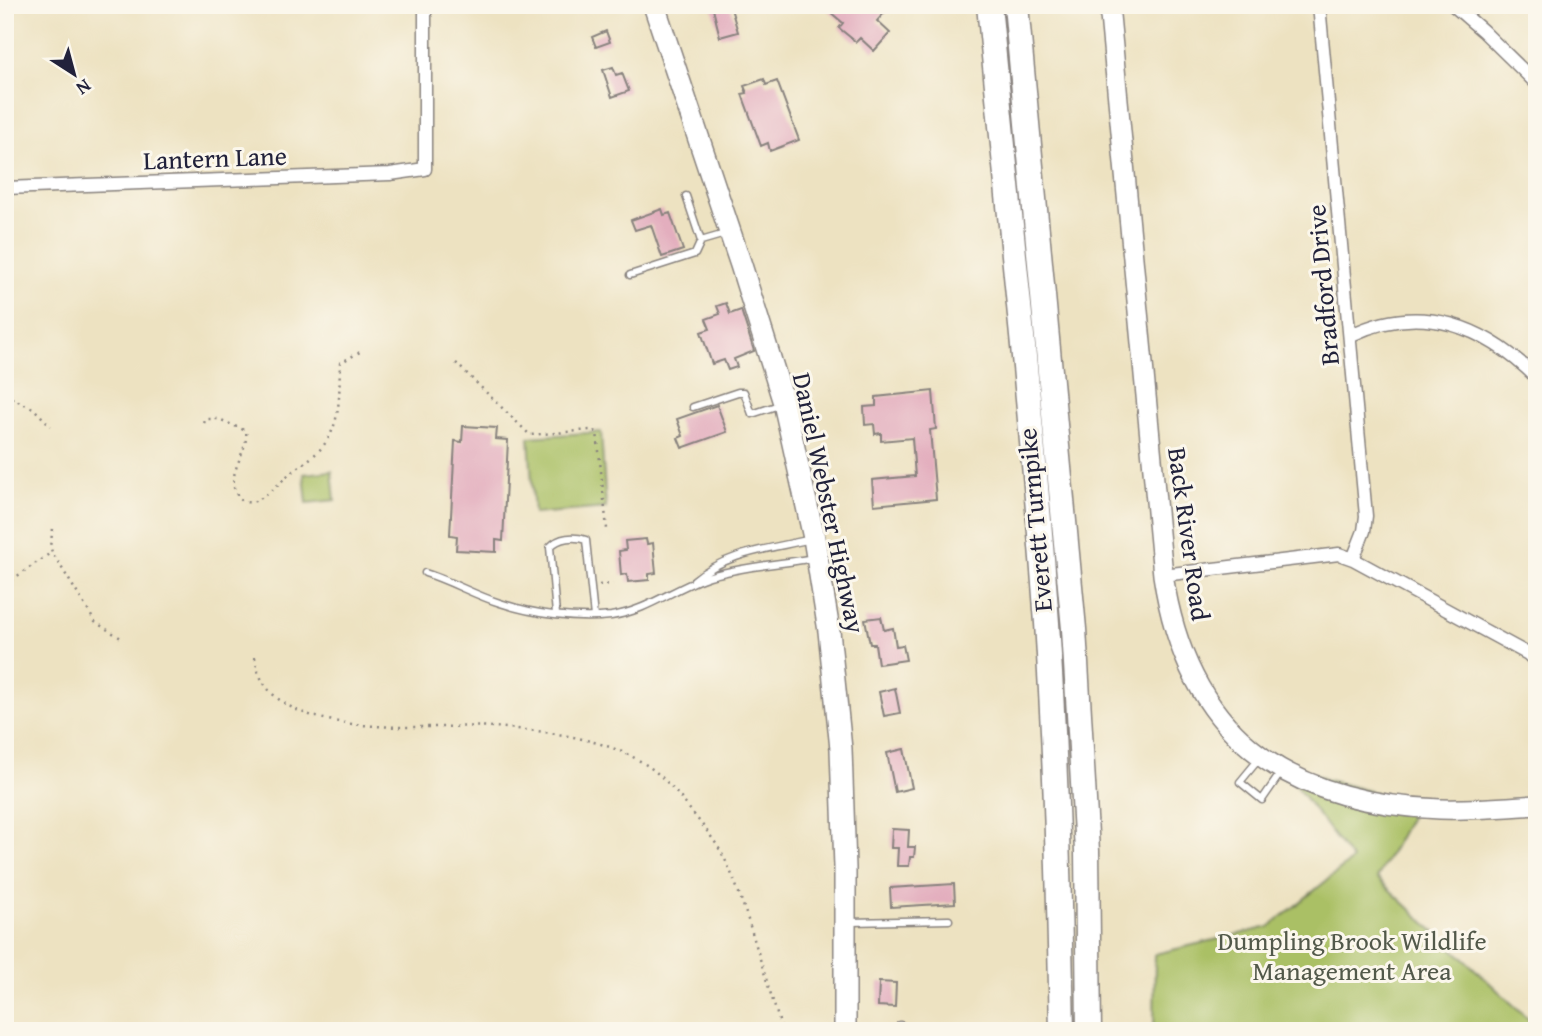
<svg xmlns="http://www.w3.org/2000/svg" width="1542" height="1036" viewBox="0 0 1542 1036" font-family="'Gentium Book Plus',serif">
  <rect width="100%" height="100%" fill="#fbf7ec"/>
  <filter id="ink" filterUnits="userSpaceOnUse"><feTurbulence type="fractalNoise" baseFrequency=".0143" numOctaves="2"/><feDisplacementMap in="SourceGraphic" scale="14" xChannelSelector="R" yChannelSelector="G"/><feConvolveMatrix kernelMatrix="1 2 1 2 8 2 1 2 1" color-interpolation-filters="sRGB"/></filter>
  <filter id="wash" filterUnits="userSpaceOnUse"><feTurbulence type="fractalNoise" baseFrequency=".00686" numOctaves="4" result="noise"/><feDisplacementMap in="SourceGraphic" scale="28" xChannelSelector="R" yChannelSelector="G"/><feGaussianBlur stdDeviation="1.57" result="paint"/><feColorMatrix in="noise" values="0 0 0 0 0 0 0 0 0 0 0 0 0 0 0 0 0 1.4 0 .05"/><feComposite in="paint" operator="in"/></filter>
  <g filter="url(#wash)">
    <rect width="100%" height="100%" fill="#ede2c1"/>
    <path fill="#aac065" stroke="#667150" stroke-width="2" d="M601,432L606,508L534,514L529,437Z
      M332,471L335,500L307,503L304,474Z
      M1274,757L1324,779L1417,804L1377,878L1537,1027V1031H1154L1155,954L1269,927L1352,860Z"/>
    <g id="blocks">
      <path fill="#e3aebe" d="M712,5H730L738,32L720,37Z
        M822,5H891L877,21L890,33L874,51L860,38L856,42L839,28L843,23Z
        M606,31L610,42L596,47L592,37Z
        M613,67L616,75L622,73L629,91L612,97L603,70Z
        M764,79L766,85L777,81L799,140L770,151L768,143L761,146L742,94L747,93L744,86Z
        M662,209L664,215L670,213L683,250L662,257L651,225L635,230L631,220Z
        M726,303L730,314L741,310L754,351L734,359L737,367L728,370L724,360L712,364L701,332L710,329L706,319L720,314L717,306Z
        M933,391L936,429L930,430L936,499L874,505L872,480L915,476L912,438L881,441V433L875,434L874,424L865,425L864,407L876,406V397Z
        M717,405L727,432L682,448L678,438L683,436L677,419Z
        M463,426L497,428L496,439L508,440L503,541L496,540V552L456,550L457,536L450,535L455,441L462,442Z
        M646,539L647,544L653,543L656,573L649,574V580L628,582L627,574L621,575L619,551L626,550L625,541Z
        M881,617L884,630L893,628L896,646L903,645L906,660L878,664L875,644H870L865,619Z
        M895,688L900,713L884,716L879,692Z
        M904,749L912,788L895,792L887,753Z
        M892,829L909,830L908,847H915L914,857H910L909,866H897L898,848H891Z
        M954,884L955,903L891,907L890,888Z
        M879,982L896,983L895,1007L878,1006Z"/>
    </g>
  </g>
  <g filter="url(#ink)">
    <use href="#blocks" fill-opacity="0" stroke="#88827e" stroke-width="2"/>
    <g fill="none" stroke-linecap="round" stroke-linejoin="round">
      <defs>
        <path id="lane" d="M686,196L701,241L725,234
          M630,275L695,254L701,241
          M693,407L738,392H744L752,414L782,404
          M425,573C451,581 474,595 500,603C534,614 575,620 611,616C648,611 675,587 710,576C743,566 781,564 815,558
          M694,580C727,552 770,549 811,539
          M556,614L550,547C559,537 574,536 586,540L594,617
          M1259,759L1240,782L1262,800L1282,771
          M850,922L949,920
          M900,1025L918,1031"/>
        <path id="street" d="M1319,5L1366,516L1364,531L1353,559
          M1453,5L1483,31L1537,84
          M5,188L390,174L425,169V5
          M1351,335C1421,301 1485,326 1537,378
          M1163,575L1339,554L1353,559L1528,654L1537,663"/>
        <path id="secondary" d="M1109,5L1163,575C1187,734 1284,803 1440,809C1472,810 1505,807 1537,805"/>
        <path id="primary" d="M654,5L741,265L784,403L814,538L829,631L841,749L845,868V1031"/>
        <path id="highway" d="M989,5C1009,211 1032,417 1047,623C1056,759 1059,895 1062,1031
          M1016,5L1074,629L1087,851L1089,1031"/>
      </defs>
      <use href="#lane" stroke="#88827e" stroke-width="9"/>
      <use href="#street" stroke="#88827e" stroke-width="15"/>
      <use href="#secondary" stroke="#88827e" stroke-width="22"/>
      <use href="#primary" stroke="#88827e" stroke-width="24"/>
      <use href="#highway" stroke="#88827e" stroke-width="27"/>
      <path stroke="#88827e" stroke-width="2.5" stroke-dasharray="2 5" stroke-linecap="butt" d="M456,363L530,435L591,430L597,432L607,529
        M5,395L33,408L51,426
        M204,423L206,419H219L246,431C249,451 226,473 236,493C248,518 276,486 287,476C304,462 323,453 332,431C341,410 339,385 340,363L360,352
        M53,529L50,546L52,552L95,622L121,638
        M5,581L13,579L52,552
        M599,585L613,584
        M255,657C265,747 432,723 494,727C545,731 605,737 648,766C664,777 676,792 688,807C699,821 711,835 720,850C734,875 742,902 751,929C761,963 772,997 782,1031"/>
      <use href="#lane" stroke="#fff" stroke-width="6"/>
      <use href="#street" stroke="#fff" stroke-width="12"/>
      <use href="#secondary" stroke="#fff" stroke-width="19"/>
      <use href="#primary" stroke="#fff" stroke-width="21"/>
      <use href="#highway" stroke="#fff" stroke-width="24"/>
    </g>
  </g>
  <g text-anchor="middle" stroke-width="6" stroke-linejoin="round" paint-order="stroke">
    <g font-size="26" fill="#22223b" stroke="#fbf7ec">
      <text transform="translate(215 158) rotate(-2)" y="9">Lantern Lane</text>
      <text transform="translate(1323 285) rotate(-95)" y="9">Bradford Drive</text>
      <text transform="translate(829 503) rotate(78)" y="9">Daniel Webster Highway</text>
      <text transform="translate(1035 520) rotate(-95)" y="9">Everett Turnpike</text>
      <text transform="translate(1189 534) rotate(82)" y="9">Back River Road</text>
    </g>
    <g font-size="26" fill="#52594a" stroke="#fbf7ec">
      <text x="1352" y="950">Dumpling Brook Wildlife<tspan x="1352" dy="30">Management Area</tspan></text>
    </g>
  </g>
  <rect width="1542" height="1036" fill="none" stroke="#fbf7ec" stroke-width="28"/>
  <g transform="translate(74 74) rotate(144)" stroke="#fbf7ec" stroke-width="5" paint-order="stroke">
  <path d="M0-5L12 26L0 18L-12 26Z" fill="#22223b"/>
  <text y="-10" font-size="19" font-weight="bold" text-anchor="middle" fill="#22223b">N</text>
  </g>
</svg>
